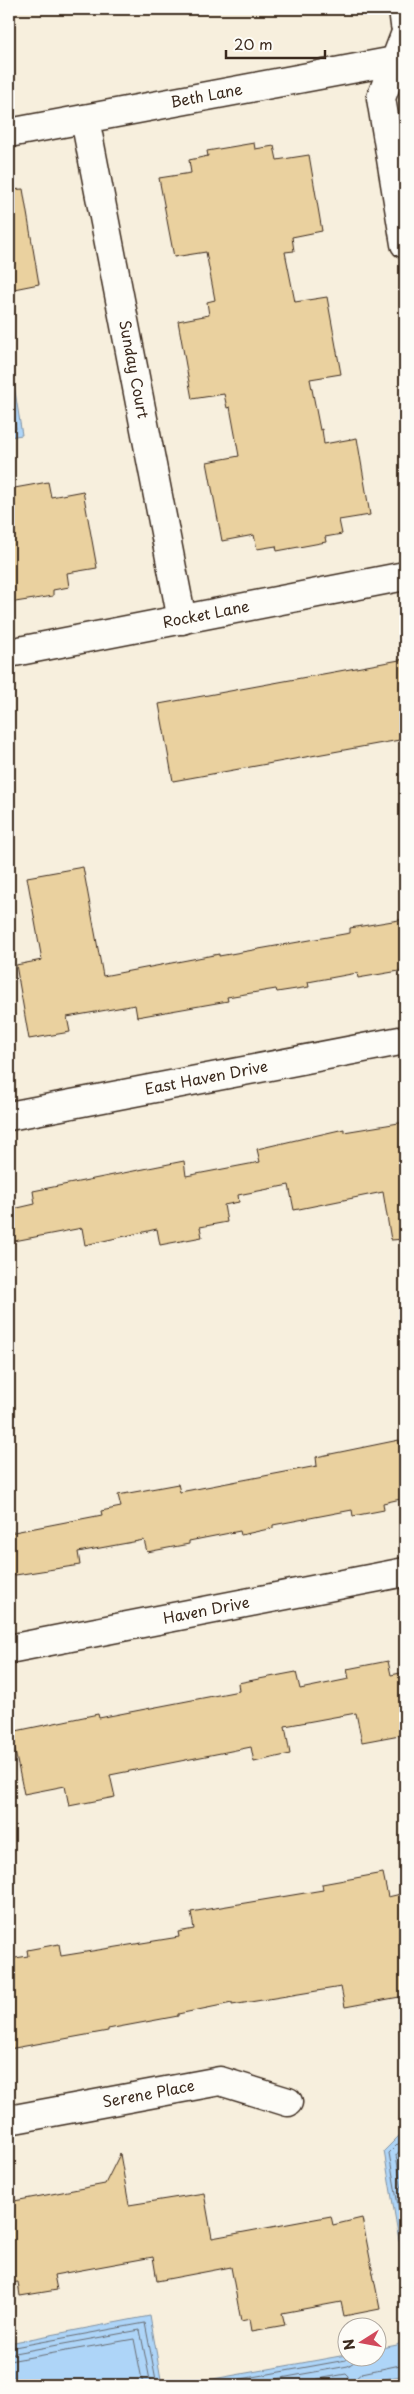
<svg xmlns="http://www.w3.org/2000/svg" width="414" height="2394" viewBox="0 0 414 2394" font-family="'Playpen Sans',sans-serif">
  <rect width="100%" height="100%" fill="#f7efdd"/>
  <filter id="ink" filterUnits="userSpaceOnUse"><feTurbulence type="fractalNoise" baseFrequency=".02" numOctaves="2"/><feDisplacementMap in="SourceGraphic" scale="10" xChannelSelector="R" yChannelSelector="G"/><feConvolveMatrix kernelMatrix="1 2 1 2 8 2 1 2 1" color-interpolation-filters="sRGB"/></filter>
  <g filter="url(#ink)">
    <path fill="#aed5f8" stroke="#8091a1" d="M9,354L22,435L9,437Z
      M405,2130V2275L384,2151Z
      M150,2316L162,2385H9V2343Z
      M405,2339V2375L354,2385H180L346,2355V2356H376L377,2349L397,2345Z"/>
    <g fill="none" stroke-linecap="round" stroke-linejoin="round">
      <path stroke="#696e75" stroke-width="1" d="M9,384L16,429L9,432
        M405,2137L389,2153L405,2246
        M405,2145L396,2155L405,2209
        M9,2348L145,2323L157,2385
        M9,2354L140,2330L151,2385
        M9,2361L134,2339L143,2385
        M208,2385L346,2360L351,2356
        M242,2385L348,2366L354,2362L357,2356
        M284,2385L346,2374L348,2376L347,2385
        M355,2385L356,2378L362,2373L405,2364"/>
    </g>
    <path fill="#ead19f" stroke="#3b2a1e" d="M254,143L255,149L274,146L277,160L309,155L322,231L292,237L294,251L285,252L295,302L327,297L341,374L310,379L320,430L322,429L324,444L357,438L370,515L339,520L342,534L325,537L326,542L277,551L276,546L257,549L254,535L222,541L207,462L239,456L230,407L227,408L224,394L192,399L178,321L209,315L207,302L215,300L206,252L174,257L159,178L191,173L189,160L208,156L207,151Z
      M23,189L39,284L9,290V190Z
      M48,482L51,497L83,491L97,568L67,573L69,587L53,590V596L9,603V489Z
      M405,659V739L173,781L159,704Z
      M83,867L103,976L219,954V956L350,933V928L405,919V970L358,978L357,973L308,982L309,987L277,992L276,989L227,997L228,1001L137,1017L135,1005L67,1017L70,1032L29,1039L16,965L42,960L27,877Z
      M405,1122V1239L391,1240L383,1192L294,1210L289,1185L238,1195L239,1202L224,1205L227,1222L200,1227L202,1237L160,1245L157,1229L85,1245L82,1228L9,1242V1210L35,1204L33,1191L184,1161L186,1176L260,1162L257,1149L344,1129V1132Z
      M399,1440L405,1474V1498L383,1503L384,1510L353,1516L352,1510L273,1525V1528L241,1535L240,1531L189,1541V1544L147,1552L144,1540L78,1552L80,1565L9,1576V1533L102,1515L101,1511L121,1507L118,1495L178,1484L180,1492L317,1466L316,1457Z
      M388,1661L391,1675L405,1672V1734L362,1742L356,1713L285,1726L290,1754L254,1762L251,1747L110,1775L115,1797L69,1806L65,1786L24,1794L11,1732L98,1714L99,1718L239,1691L238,1683L296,1672L300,1689L349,1679L347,1669Z
      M383,1873L388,1897L405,1893V1996L345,2007L341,1987L232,2005V2003L178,2014V2016L108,2029V2031L9,2049V1959L28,1956L27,1950L59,1944L61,1956L179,1937L178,1932L194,1929L191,1912L323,1890L322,1884Z
      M120,2154L129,2205L204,2193L212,2238L331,2216L333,2225L362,2218L380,2309L344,2316L341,2302L282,2313L285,2325L252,2331L250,2319L241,2321L231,2267L157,2281L153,2257L54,2275L57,2290L20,2296L18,2282L9,2283V2202L105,2184Z"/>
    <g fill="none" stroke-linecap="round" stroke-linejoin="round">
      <defs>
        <g id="minor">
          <path d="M403,9L405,25"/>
          <path d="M405,35L381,98L405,244"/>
          <path id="s1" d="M85,119L182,620"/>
          <path id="s2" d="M9,133L405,59"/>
          <path id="s3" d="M9,653L405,576"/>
          <path id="s4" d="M9,1116L405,1040"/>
          <path id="s5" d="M9,1649L405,1572"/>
          <path id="s6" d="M9,2120L220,2081L288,2102"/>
        </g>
      </defs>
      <use href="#minor" stroke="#3b2a1e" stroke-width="31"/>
      <use href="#minor" stroke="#fdfcf7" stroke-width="28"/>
    </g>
  </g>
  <g text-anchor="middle" stroke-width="4.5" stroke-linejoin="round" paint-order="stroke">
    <g font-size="15" fill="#3b2a1e" stroke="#fdfcf7">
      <text dy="5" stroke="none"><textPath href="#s2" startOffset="201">Beth Lane</textPath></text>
      <text dy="5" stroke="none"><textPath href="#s1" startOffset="255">Sunday Court</textPath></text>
      <text dy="5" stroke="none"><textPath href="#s3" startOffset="201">Rocket Lane</textPath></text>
      <text dy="5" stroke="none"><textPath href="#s4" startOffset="201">East Haven Drive</textPath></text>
      <text dy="5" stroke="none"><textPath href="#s5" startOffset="201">Haven Drive</textPath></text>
      <text dy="5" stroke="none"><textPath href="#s6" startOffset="142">Serene Place</textPath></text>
    </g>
  </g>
  <rect width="414" height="2394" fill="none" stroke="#fdfcf7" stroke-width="30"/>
  <rect x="15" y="15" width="384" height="2364" fill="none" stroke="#3b2a1e" stroke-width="2" filter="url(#ink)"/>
  <g transform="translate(362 2342) rotate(259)"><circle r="24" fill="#fdfcf7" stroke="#afa8a0"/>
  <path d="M0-4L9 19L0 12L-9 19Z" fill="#d1495b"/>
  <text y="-8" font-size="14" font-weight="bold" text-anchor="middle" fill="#3b2a1e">N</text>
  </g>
  <path d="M226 50v8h99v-8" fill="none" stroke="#3b2a1e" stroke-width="2.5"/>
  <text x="234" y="50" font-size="15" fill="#3b2a1e" stroke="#fdfcf7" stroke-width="4" paint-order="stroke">20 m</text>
</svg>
